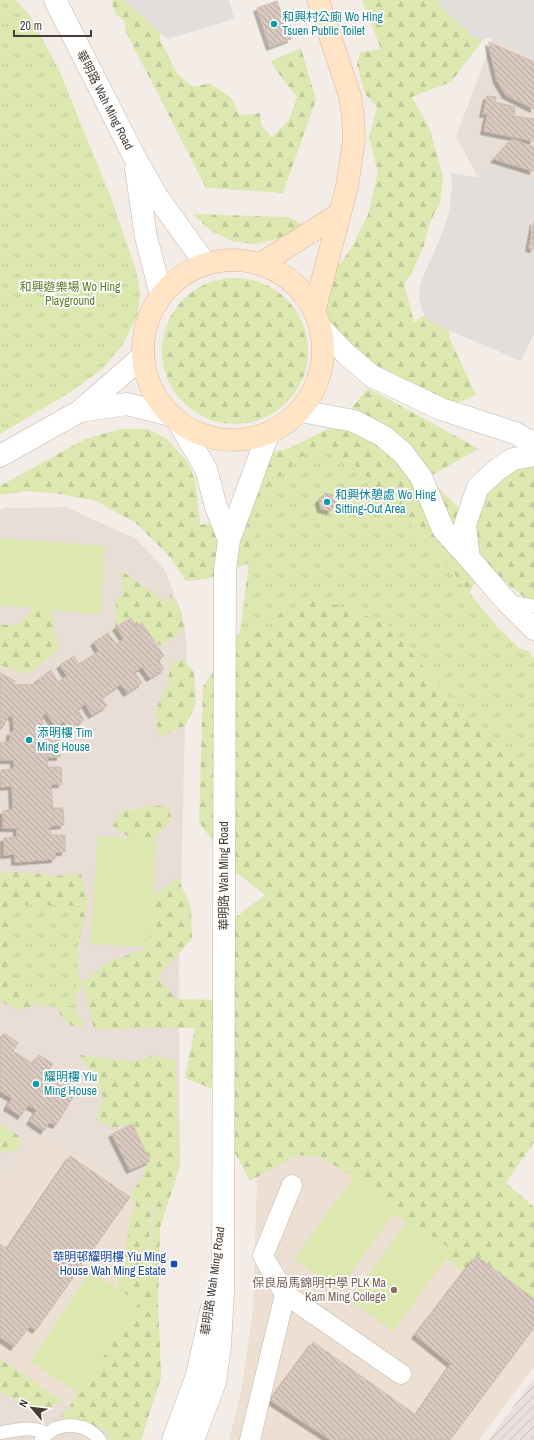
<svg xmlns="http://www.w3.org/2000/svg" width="534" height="1440" viewBox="0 0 534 1440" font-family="'Archivo Narrow','Noto Sans TC',sans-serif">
  <defs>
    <pattern id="industrial-furrows" width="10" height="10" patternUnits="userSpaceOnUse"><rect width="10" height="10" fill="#e6dfdc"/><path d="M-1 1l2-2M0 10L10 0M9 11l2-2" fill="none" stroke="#c7c0bd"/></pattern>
    <pattern id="forest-firs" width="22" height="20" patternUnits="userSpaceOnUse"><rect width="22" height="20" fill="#dce8b0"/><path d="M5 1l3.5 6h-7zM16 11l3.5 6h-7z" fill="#bec898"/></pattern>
    <pattern id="park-tufts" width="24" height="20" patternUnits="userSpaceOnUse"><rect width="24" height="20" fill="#dce8b0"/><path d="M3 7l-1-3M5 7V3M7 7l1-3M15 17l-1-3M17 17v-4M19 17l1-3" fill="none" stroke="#bec898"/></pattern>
    <pattern id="building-back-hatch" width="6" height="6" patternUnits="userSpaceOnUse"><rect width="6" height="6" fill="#d9c9c0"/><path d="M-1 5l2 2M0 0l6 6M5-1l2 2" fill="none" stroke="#b2a49d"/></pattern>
    <filter id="shadow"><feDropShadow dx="-3.5" dy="3.5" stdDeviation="0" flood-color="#0004"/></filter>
  </defs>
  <rect width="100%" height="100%" fill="#f4ede7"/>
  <path fill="#e8ded5" d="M534,20V278L456,137L496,30Z
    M66,507L136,539L164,568L181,611L187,643L179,972L180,1166L160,1227L158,1303L161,1377L141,1440H0V510L4,508Z"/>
  <path fill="url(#industrial-furrows)" d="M534,1379V1440H489L529,1385Z"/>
  <path fill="#eddfd1" d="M304,1131L534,1270V1367L479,1440H229L241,1391L253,1311L257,1178V1139Z
    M33,1140L58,1145L151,1206L147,1311L80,1413L0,1359V1191Z"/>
  <path fill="url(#forest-firs)" fill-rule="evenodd" d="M111,0H208L161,28L160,40L178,75L194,87L210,83L231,98L239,115L260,113L261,125L272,137L289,120L297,97L276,70L271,61L301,48L316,100L283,193L206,188L126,32L124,21L115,13Z
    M362,0H460L491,29L451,82L412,97L430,129L443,177L440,203L429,224L424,246L412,272L404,284L414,322L436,307L452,315L449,337L476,395L457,403L407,404L319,319L308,292L317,279L342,262L351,248L368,215L378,172L369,138L377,107L365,94L357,65L360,52L381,49Z
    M193,214L288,217L304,225L278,239L254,244L232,241L211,231Z
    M162 351a73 73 0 1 1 146 0a73 73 0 1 1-146 0Z
    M368,388L479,449L428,477L465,515L498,469L534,465V605L495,574L473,585L461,620L506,644L528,651L534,658V1142L506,1183L534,1207V1311L462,1271L343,1170L320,1157L297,1155L250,1181L223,1130L222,1093L185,1078L195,1028L94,1029L83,984L73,999L77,1016L87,1025L72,1026L60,1014L57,997L77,973L83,983L107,963L149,947L138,906L178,878L191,907L192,939L157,977L176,999L227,1000L223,927L265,895L233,870L199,822L203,687L240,632L249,563L206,579L186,581L170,557L136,523L96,501L60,494L29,491L0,495V486L85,439L120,429H148L167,439L186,460L195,479L200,525L230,519L266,453L287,449L340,423Z
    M120,570L169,604L170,593L181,611L185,629L160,646L155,640L115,635L116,599L123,592Z
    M48,596L59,651L27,674L0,665V625H17Z
    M183,660L194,672L196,704L185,726L159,737L155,712L167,686L171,664Z
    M155,805L168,808L172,820L142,849L134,840L113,826L122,809L134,810Z
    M0,872H21L57,876L81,873L88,902L78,946L33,987L36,1000L33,1006L20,1010L9,1006L0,1000Z
    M80,1055L133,1062L154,1055L176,1061L179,1169L160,1227L158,1303L161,1377L141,1440H105L109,1438L104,1429L84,1434L61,1416L70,1406L97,1354L122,1302L116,1272L125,1255L131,1212L137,1208L130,1193L142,1179L148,1156L132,1124L113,1128L97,1121L101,1104L104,1099L96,1081ZM137,1197L154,1206L146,1294L151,1206Z
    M0,1125L18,1135L21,1149L0,1153Z
    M0,1359L63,1401L40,1413L0,1392Z"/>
  <path fill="url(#park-tufts)" d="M0,0H16L30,16L59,70L110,195L136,270L140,293L138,314L122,346L102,369L72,391L0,434Z
    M320,449L354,464L439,555L498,628L534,662V779L449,697L386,623L337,605L313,601L283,609L267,635L241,626L255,546L259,495L300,457Z
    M11,904L80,906L76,1006L42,1007L6,966Z"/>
  <path fill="#dce8b0" d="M0,538L105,546L101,615L0,605Z
    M98,836L156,840L149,947L90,944Z
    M354,1177L397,1209L338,1291L294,1259Z
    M409,1219L452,1250L393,1332L350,1300Z
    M90,1271L139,1303L79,1393L31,1362Z"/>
  <path fill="#e2dedc" d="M123,0H229L234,19L168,39Z
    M439,0H534V58L496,38L477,39L440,6Z
    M490,165L534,179V209L525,253L534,255V336H533L521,361L431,323L422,311L419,298L420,284L441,236L449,213L452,187L451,173L480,178Z"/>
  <path fill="url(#building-back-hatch)" stroke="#d0bcb0" filter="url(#shadow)" d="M277,1L291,39L270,47L257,8Z
    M489,42L534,62V109L506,95L497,80L490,51Z
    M487,96L496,97L495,102L515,107L514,116L534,119V136L533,141L484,131L488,113L483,114Z
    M512,139L534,147L533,171L494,159Z
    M534,221V249L529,248Z
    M325,493L334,496L336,504L330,511L321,509L319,500Z
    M131,618L136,627L142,623L164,656L158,660L164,669L150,678L142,667L134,672L142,683L127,693L121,684L101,698L107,706L92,715L85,704L77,709L84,720L69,730L64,721L56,727L46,713L42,715L43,730H49V740L60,739V757H47L48,767H61L62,784H51L53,808H63L64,825L50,826L51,835H65V852H55V859L15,862V854L4,855V838L17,837V828H3V811L13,810L12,786L1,787V770L14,769V760H1L0,743L10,742V732H14L13,717L9,715L1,730L0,729V673L15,681L13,685L39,684L37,680L51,670L58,682L67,676L60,665L74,656L79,664L99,651L94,642L108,633L116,644L124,639L116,627Z
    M4,1033L18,1043L13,1051L33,1064L39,1055L53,1064L46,1076L54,1081L62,1069L76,1078L71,1087L77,1091L56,1125L49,1122L44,1131L30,1121L37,1110L28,1105L21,1116L7,1107L12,1098L0,1091V1040Z
    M132,1124L150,1161L130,1170L112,1134Z
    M70,1156L130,1197L36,1330L30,1326L14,1347L0,1337V1244L7,1249Z
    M476,1256L534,1299V1328L450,1440H331L270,1400L313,1342L416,1415L451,1364L415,1335Z"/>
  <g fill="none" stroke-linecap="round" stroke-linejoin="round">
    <defs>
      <path id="service" d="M508,602L534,606
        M0,1433C15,1430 34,1425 47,1434
        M41,1440C44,1437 47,1433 51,1431C66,1421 89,1425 100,1440"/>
      <path id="pedestrian" d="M292,1185L263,1256L285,1294L401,1374
        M250,1440L285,1294"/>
      <path id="minor" d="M322,329L346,354L372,376L441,409L515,433L534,444
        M80,411L127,404L170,415
        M301,411L354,421L383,436L403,453L421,477L443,529L469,558L506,601L534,629
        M0,456L80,411L143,356
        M469,558L465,525L478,487L498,469L513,459L534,455"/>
      <path id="tertiary" d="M55,0L134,156L158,198L205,263
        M136,169L146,237L161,295
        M179,423L206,469L216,507L229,540
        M173,1440L197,1375L211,1311
        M193,1440L215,1382L220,1346L223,1292L225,570L229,540L268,434"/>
      <path id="secondary" d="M143 350a90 90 0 1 1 180 0a90 90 0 1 1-180 0Z
        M262,263L339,214
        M315,308L347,187L354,140L353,116L350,96L318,0"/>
    </defs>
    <use href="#service" stroke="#c2b6ad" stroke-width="14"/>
    <use href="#pedestrian" stroke="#c2b6ad" stroke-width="21"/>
    <use href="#minor" stroke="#c2b6ad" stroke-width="23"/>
    <use href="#tertiary" stroke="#c2b6ad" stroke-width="23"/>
    <use href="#secondary" stroke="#d7b899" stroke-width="23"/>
    <use href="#service" stroke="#fff" stroke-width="13"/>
    <use href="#pedestrian" stroke="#fff" stroke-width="20"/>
    <use href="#minor" stroke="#fff" stroke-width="22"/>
    <use href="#tertiary" stroke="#fff" stroke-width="22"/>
    <use href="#secondary" stroke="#ffe4c6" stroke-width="22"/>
  </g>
  <g fill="#0f9aa8" stroke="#fff" stroke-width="1.5">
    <circle cx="274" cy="24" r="4"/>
    <circle cx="327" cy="502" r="4"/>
    <circle cx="29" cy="740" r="4"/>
    <circle cx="36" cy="1084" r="4"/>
  </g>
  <rect fill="#1a4fb4" stroke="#fff" stroke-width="1.5" x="170" y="1260" width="8" height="8" rx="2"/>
  <circle fill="#8d6e63" stroke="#fff" stroke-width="1.5" cx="394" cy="1290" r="4"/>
  <g text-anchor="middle" stroke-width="3.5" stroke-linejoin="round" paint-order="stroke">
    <g font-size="12" fill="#0d838f" stroke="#fff" text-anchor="start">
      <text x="282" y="21">和興村公廁 Wo Hing<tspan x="282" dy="14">Tsuen Public Toilet</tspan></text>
      <text x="335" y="499">和興休憩處 Wo Hing<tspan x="335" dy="14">Sitting-Out Area</tspan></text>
      <text x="37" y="737">添明樓 Tim<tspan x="37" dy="14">Ming House</tspan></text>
      <text x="44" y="1081">耀明樓 Yiu<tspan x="44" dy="14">Ming House</tspan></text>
    </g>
    <g font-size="12" fill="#473d36" stroke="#fff">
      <text transform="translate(105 100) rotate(63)" y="4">華明路 Wah Ming Road</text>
      <text transform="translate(224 876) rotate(-90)" y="4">華明路 Wah Ming Road</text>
      <text transform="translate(213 1281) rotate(-82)" y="4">華明路 Wah Ming Road</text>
    </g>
    <g font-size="12" fill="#5a7a29" stroke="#fff">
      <text x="70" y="291">和興遊樂場 Wo Hing<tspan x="70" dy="14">Playground</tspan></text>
    </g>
    <g font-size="12" fill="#164399" stroke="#fff" text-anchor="end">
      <text x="166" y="1261">華明邨耀明樓 Yiu Ming<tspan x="166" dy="14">House Wah Ming Estate</tspan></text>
    </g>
    <g font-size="12" fill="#785e54" stroke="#fff" text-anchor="end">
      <text x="386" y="1287">保良局馬錦明中學 PLK Ma<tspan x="386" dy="14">Kam Ming College</tspan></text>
    </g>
  </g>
  <g transform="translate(32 1408) rotate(298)" stroke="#ffffff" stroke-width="3" paint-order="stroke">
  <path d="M0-3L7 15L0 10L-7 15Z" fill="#473d36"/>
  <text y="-6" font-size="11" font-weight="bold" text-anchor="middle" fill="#473d36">N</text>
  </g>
  <path d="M14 30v6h77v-6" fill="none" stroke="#473d36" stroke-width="2"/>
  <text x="20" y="30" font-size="12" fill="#473d36" stroke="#ffffff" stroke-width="3" paint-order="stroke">20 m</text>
</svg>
